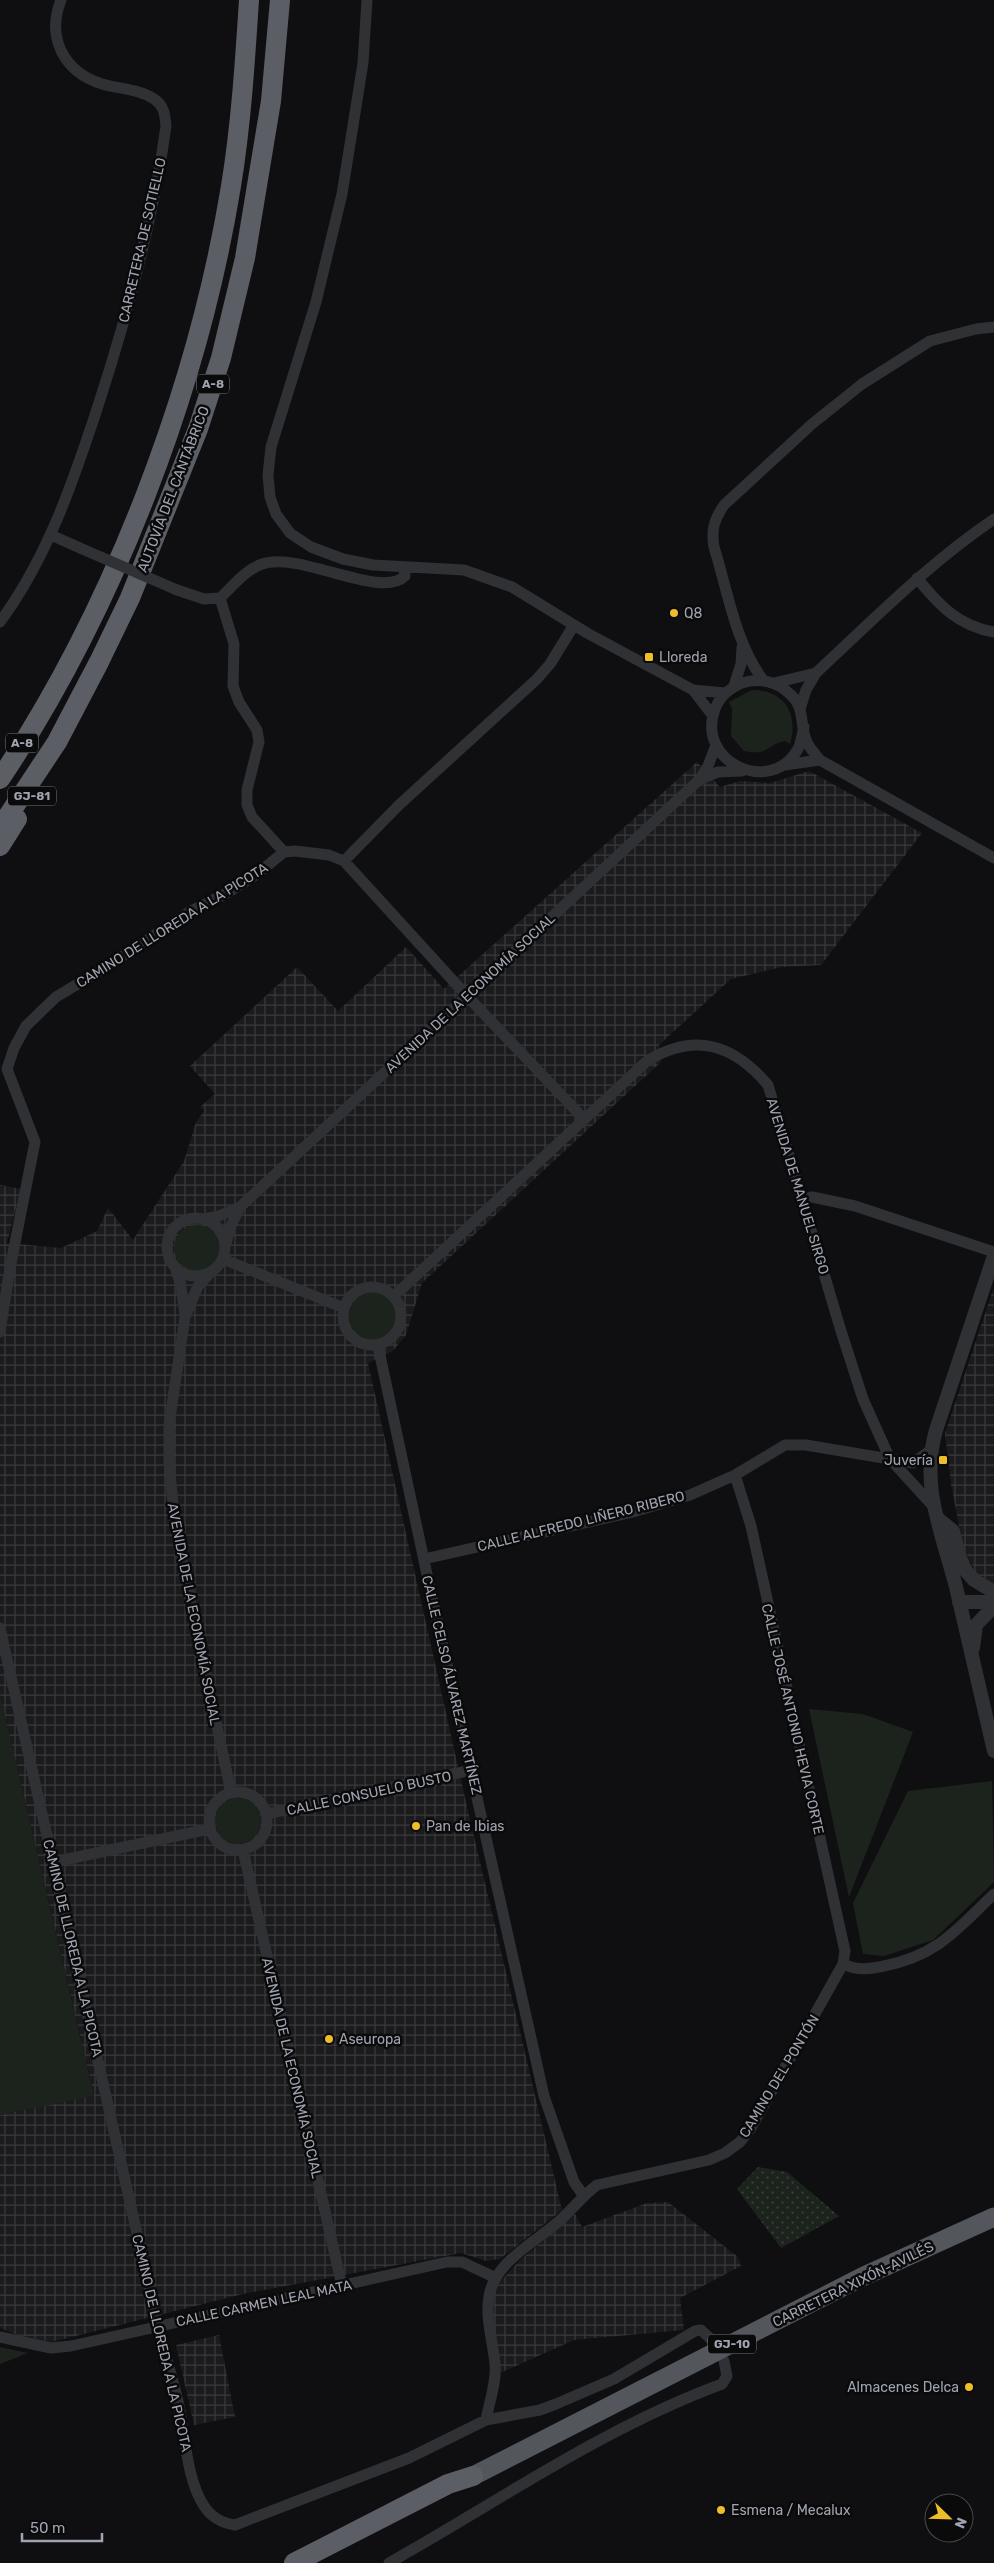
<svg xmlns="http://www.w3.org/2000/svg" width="994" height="2563" viewBox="0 0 994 2563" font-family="Rubik,sans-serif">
  <defs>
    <pattern id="industrial-grid" width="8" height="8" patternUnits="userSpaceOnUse" patternTransform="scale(1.25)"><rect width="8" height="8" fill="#1b1b1d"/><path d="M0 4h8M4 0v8" fill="none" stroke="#39393b"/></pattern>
    <pattern id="garden-dots" width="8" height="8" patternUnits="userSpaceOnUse" patternTransform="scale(1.25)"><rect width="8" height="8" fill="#1c231d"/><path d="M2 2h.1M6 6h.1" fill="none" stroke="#3a403b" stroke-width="1.8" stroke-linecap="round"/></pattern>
  </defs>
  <rect width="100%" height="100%" fill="#0f0f11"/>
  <path fill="url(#industrial-grid)" d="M697,762L720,787L740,781L770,783L809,771L922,833L821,965L782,967L731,979L659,1045L661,1062L422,1283L406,1335L393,1351L368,1363L465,1798L562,2210L500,2259L486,2261L461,2253L243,2294L52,2342L17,2335L0,2328V2115L94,2095L0,1695V1185L21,1189L7,1243L61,1248L97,1231L108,1208L133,1240L184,1161L196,1122L204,1111L200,1107L215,1094L190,1066L297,967L338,1011L406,947L444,989Z
    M994,1287V1584L978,1577L963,1547L951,1484L945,1433Z
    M668,2202L738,2257L741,2266L680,2298L684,2330L574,2340L500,2373L491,2323L492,2297L500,2282L520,2260L575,2214L582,2227L647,2203Z
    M219,2335L235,2417L194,2425L176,2345Z"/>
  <path fill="#1c231d" d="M752,690C784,690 799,714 790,744L785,741C765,745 770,756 744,751L731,736L732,709L729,702Z
    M174 1248a23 23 0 1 1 46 0a23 23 0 1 1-46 0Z
    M349 1316a24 24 0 1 1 48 0a24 24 0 1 1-48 0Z
    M0,1695L94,2096L0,2115Z
    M809,1709L863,1714L913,1732L849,1897Z
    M992,1781L994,1882L933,1940L884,1956L863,1954L853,1903L908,1791Z
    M215 1821a23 23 0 1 1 46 0a23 23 0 1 1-46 0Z
    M0,2347L28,2353L0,2364Z"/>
  <path fill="url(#garden-dots)" d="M758,2167L787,2172L839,2216L781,2248L737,2189Z"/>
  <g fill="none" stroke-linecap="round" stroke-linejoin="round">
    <path stroke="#303135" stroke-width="11" d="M367,0L363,63L342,194L316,302L271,447L268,475L270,497L276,514L290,533L311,547L343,559L373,565L464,570L512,587L587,633L693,690L713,716
      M51,535L80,548
      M917,578C939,605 958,626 994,632
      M177,590L204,599L220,598C233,586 245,570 262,564C301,551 380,600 405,576L404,568
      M220,598L234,644L233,686L239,702L257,730L259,742L247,790V805L252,817L284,852
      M0,622C47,558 72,485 97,409C127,317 153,223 166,126C165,115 164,105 154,99C139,89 119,89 102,84C64,72 46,38 61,0
      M763,680C735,642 728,592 714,547C711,530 714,520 724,505L812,424L862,384L930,341L976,329L994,327
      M774,683L816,673
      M734,686L741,664L742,647
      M693,690L725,693
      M800,709L806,690L816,673C874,619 929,563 994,519
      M804,727C802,734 801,743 798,749C771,797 695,762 715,709C720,696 730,688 742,683C760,677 778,682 791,695C806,708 799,729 808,744C811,750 816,755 820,760L994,858
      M785,765L820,760
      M700,779L718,772L742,771
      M344,861L399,805L537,679L550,664L574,625
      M803,1198L812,1197L855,1206L994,1252
      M167 1247a29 29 0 1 1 58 0a29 29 0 1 1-58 0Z
      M204,1219L219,1216L240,1207L700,779L708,766L716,745
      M226,1244L230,1228L240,1207
      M223,1259L344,1308
      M175,1267L181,1286L185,1315
      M210,1273L198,1286L185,1317L169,1425V1464L176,1533L231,1792
      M343 1316a29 29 0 1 1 58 0a29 29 0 1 1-58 0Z
      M394,1296L647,1061C695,1032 733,1044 768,1085L841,1331L863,1399L890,1459L933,1506
      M0,1332L10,1268L35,1142L7,1069L14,1048L26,1026L56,997L111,964L189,912L227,893L257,874L284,852L295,851L329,855L344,861L467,996L584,1119
      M378,1346L431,1593L544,2096L574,2182L583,2195
      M735,1475L751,1526L845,1951L843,1964
      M424,1559L633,1512L690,1495L735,1475L785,1445H806L913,1463L931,1450
      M0,1628L158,2326C164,2351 172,2376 178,2401C185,2432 186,2479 204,2506C211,2517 222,2523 235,2525L409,2458L486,2420L540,2410L556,2404L614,2379L695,2331L701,2330L714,2342
      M209 1821a29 29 0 1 1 58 0a29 29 0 1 1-58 0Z
      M266,1814L472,1770
      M243,1850L342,2286
      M54,1862L209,1829
      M0,2337L51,2348L71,2346L447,2262H462L496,2278
      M486,2420C489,2403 497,2381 495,2364C493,2342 485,2318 489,2296C495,2262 534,2243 558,2222C572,2210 582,2196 597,2185L709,2160L725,2153L740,2142L751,2128L843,1964C858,1971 869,1969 884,1966C938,1955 956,1930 994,1894
      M389,2563C499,2501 603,2428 722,2384L727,2376L724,2361"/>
    <path stroke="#303135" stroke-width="14" d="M994,1256L936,1430C920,1487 942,1532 956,1587C969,1641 981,1696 994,1751
      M937,1518L953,1531L960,1558L966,1571L974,1580L994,1592
      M959,1602H994
      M973,1648L976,1625L994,1606"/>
    <path stroke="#54565d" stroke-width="19" d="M473,2476L862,2277L994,2217"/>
    <path stroke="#5c5e66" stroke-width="20" d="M0,779C114,609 198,388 231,186C241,125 245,62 249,0
      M0,828L57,742L99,662L130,598L198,429L221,358L245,258L271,101L280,0
      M0,846L17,819
      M294,2563L448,2484L473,2476"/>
    <path stroke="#303135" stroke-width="11" d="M80,548L177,590"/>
  </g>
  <g fill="#eebd2a" stroke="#0a0a0b" stroke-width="2">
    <circle cx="674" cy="613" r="5"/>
    <rect x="644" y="652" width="10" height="10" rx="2.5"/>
    <rect x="938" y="1455" width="10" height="10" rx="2.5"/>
    <circle cx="416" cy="1826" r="5"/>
    <circle cx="329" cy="2039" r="5"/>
    <circle cx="969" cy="2387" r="5"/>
    <circle cx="721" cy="2510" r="5"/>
  </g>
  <g text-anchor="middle" stroke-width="5" stroke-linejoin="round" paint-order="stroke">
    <g fill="#0a0a0b" stroke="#73767f" stroke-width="1">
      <rect x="197" y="374.5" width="32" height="19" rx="4"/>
      <rect x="6" y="733.5" width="32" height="19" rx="4"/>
      <rect x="8" y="786.5" width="48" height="19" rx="4"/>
      <rect x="708" y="2334.5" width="48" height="19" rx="4"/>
    </g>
    <g font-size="12" font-weight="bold" fill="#a0a4b1">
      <text x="213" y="388">A-8</text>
      <text x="22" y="747">A-8</text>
      <text x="32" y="800">GJ-81</text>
      <text x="732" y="2348">GJ-10</text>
    </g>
    <g font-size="14" fill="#a0a4b1" stroke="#0a0a0b">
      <text transform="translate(142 240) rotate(-77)" y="5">CARRETERA DE SOTIELLO</text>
      <text transform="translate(173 489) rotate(-69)" y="5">AUTOVÍA DEL CANTÁBRICO</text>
      <text transform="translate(172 925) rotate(-32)" y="5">CAMINO DE LLOREDA A LA PICOTA</text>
      <text transform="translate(470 993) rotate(-43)" y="5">AVENIDA DE LA ECONOMÍA SOCIAL</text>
      <text transform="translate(798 1186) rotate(73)" y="5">AVENIDA DE MANUEL SIRGO</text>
      <text transform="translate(581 1521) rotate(-14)" y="5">CALLE ALFREDO LIÑERO RIBERO</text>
      <text transform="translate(194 1614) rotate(79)" y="5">AVENIDA DE LA ECONOMÍA SOCIAL</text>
      <text transform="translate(452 1685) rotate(77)" y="5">CALLE CELSO ÁLVAREZ MARTÍNEZ</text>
      <text transform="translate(793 1719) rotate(77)" y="5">CALLE JOSÉ ANTONIO HEVIA CORTE</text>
      <text transform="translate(369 1793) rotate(-12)" y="5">CALLE CONSUELO BUSTO</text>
      <text transform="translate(73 1948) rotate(77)" y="5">CAMINO DE LLOREDA A LA PICOTA</text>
      <text transform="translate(292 2068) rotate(77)" y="5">AVENIDA DE LA ECONOMÍA SOCIAL</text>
      <text transform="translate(779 2076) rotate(-59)" y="5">CAMINO DEL PONTÓN</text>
      <text transform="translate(853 2284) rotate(-26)" y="5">CARRETERA XIXÓN-AVILÉS</text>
      <text transform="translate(264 2303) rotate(-12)" y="5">CALLE CARMEN LEAL MATA</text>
      <text transform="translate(162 2343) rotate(77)" y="5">CAMINO DE LLOREDA A LA PICOTA</text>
    </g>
    <g font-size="14" fill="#a0a4b1" stroke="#0a0a0b" text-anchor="start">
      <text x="684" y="618">Q8</text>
      <text x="659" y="662">Lloreda</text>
      <text x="933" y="1465" text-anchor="end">Juvería</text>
      <text x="426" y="1831">Pan de Ibias</text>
      <text x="339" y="2044">Aseuropa</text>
      <text x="959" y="2392" text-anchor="end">Almacenes Delca</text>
      <text x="731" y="2515">Esmena / Mecalux</text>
    </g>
  </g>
  <g transform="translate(949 2518) rotate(113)"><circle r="24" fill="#0a0a0b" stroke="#46484d"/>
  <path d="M0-4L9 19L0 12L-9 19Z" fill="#eebd2a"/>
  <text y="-8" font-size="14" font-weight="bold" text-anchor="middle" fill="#a0a4b1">N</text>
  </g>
  <path d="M22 2533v8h80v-8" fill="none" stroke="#a0a4b1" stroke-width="2.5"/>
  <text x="30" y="2533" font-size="15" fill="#a0a4b1" stroke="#0a0a0b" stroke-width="4" paint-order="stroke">50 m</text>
</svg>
